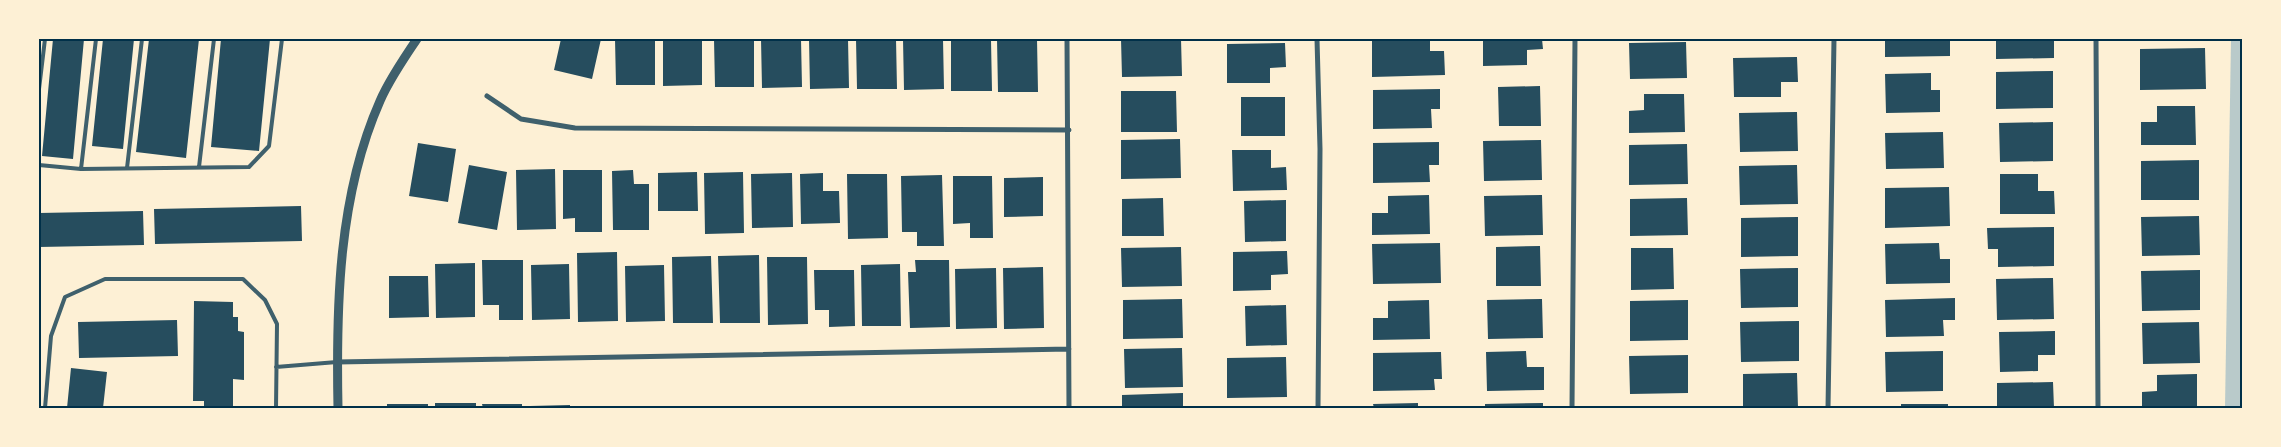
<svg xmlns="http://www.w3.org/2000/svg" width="2281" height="447" viewBox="0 0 2281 447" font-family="'Noto Sans',sans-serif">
  <rect width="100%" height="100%" fill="#fdf0d5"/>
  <path fill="#b9caca" d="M2231,39H2242V408H2225Z"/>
  <path fill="#264d5e" d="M53,39H84L73,159L42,156Z
    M103,39H134L123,149L92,146Z
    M149,39H199L186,158L136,152Z
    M221,39H270L259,151L211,147Z
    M561,39H601L592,79L554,70Z
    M615,39H655V85H616Z
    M663,39H702V85L663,86Z
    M714,39H754V87H715Z
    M761,39H801L802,87L762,88Z
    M809,39H848L849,88L810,89Z
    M856,39H896L897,89H857Z
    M903,39H943L944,89L904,90Z
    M997,39H1037L1038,92H998Z
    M1121,39H1181L1182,76L1122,77Z
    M1372,39H1430V51H1444L1445,75L1372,77Z
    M1483,39H1542L1543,49L1527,50V65L1483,66Z
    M1740,39H1763V40L1740,41Z
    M1885,39H1950V56L1885,57Z
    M1996,39H2054V58L1996,59Z
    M991,40L992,91H951V41Z
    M1686,42L1687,78L1630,79L1629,43Z
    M1285,43L1286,67L1270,68V83H1227V44Z
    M2205,48L2206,89L2140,90V49Z
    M1797,57L1798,82H1781V97H1734L1733,58Z
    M2053,71V108L1996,109V72Z
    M1931,73V90H1940V112L1886,113L1885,74Z
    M1540,86L1541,126H1499L1498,87Z
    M1440,89V109H1431L1432,128L1373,129V90Z
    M1121,91H1176L1177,132H1121Z
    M1644,94H1684L1685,132L1629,133V111L1644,110Z
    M1241,97H1285V136H1241Z
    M2157,106H2195L2196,145H2141V122H2157Z
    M1797,112L1798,151L1740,152L1739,113Z
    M2053,122V161L2000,162L1999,123Z
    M1943,132L1944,168L1886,169L1885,133Z
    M1180,139L1181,178L1121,179V140Z
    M1541,140L1542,180L1484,181L1483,141Z
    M1439,142V165H1429L1430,182L1373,183V143Z
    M418,143L456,149L448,202L409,196Z
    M1687,144L1688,184L1629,185V145Z
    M1232,150H1271V168L1286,167L1287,190L1233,191Z
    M2199,160V200H2141V161Z
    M469,165L507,172L497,230L458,223Z
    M1797,165L1798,204L1740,205L1739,166Z
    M555,169L556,229L517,230L516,170Z
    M563,170H602V232H575V218L563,219Z
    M633,170L634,184H649V230H613L612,171Z
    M697,172L698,211H658V173Z
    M743,172L744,233L705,234L704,173Z
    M792,173L793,227L752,228L751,174Z
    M823,173V191H839L840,223L801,224L800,174Z
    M847,174H887L888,238L848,239Z
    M2000,174H2038V191H2054L2055,214H2000Z
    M942,175L944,246H917V232H902L901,176Z
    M953,176H992L993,238H970V223L953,224Z
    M1043,177V216L1004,217V178Z
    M1949,187L1950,226L1885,228V188Z
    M1429,195L1430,234L1372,235V213H1388V196Z
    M1542,195L1543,235L1485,236L1484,196Z
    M1163,198L1164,236H1122V199Z
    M1687,198L1688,235L1630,236V199Z
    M1286,200V241L1245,242L1244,201Z
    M301,206L302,241L155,244L154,209Z
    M143,211L144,245L39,247V213Z
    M2199,216L2200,255L2142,256L2141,217Z
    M1798,217V256L1741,257V218Z
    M2054,227V266L1998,267V249H1988L1987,228Z
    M1440,243L1441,283L1373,284L1372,244Z
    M1939,243L1940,259H1950V283L1886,284L1885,244Z
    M1540,246L1541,286H1496V247Z
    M1181,247L1182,286L1122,287L1121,248Z
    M1631,248H1673L1674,289L1631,290Z
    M1287,251L1288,274L1271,275V290L1233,291V252Z
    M617,252L618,321L578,322L577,253Z
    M759,255L760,323H720L718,256Z
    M711,256L713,323H673L672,257Z
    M767,257H807L808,324L768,325Z
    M482,260H523V320H499V305H483Z
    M915,260H949L950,327L910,328L908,272H916Z
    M475,263V317L436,318L435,264Z
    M569,264L570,319L532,320L531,265Z
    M900,264L901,326H862L861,265Z
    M664,265L665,321L626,322L625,266Z
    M1043,267L1044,328L1004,329L1003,268Z
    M996,268L997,328L956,329L955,269Z
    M1798,268V307L1741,308L1740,269Z
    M814,270H854L855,326L829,327V310H815Z
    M2200,270V310L2142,311L2141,271Z
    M389,276H428L429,317L389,318Z
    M2053,278L2054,319L1997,320L1996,279Z
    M1955,298V320H1943L1944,336L1886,337L1885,300Z
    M1182,299L1183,338L1123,339V300Z
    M1542,299L1543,338L1488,339L1487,300Z
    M1429,300L1430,339L1373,340V318H1388V301Z
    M1688,300V340L1630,341V301Z
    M194,301L233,302V317H238V331L244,332V380L233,379V408H204V401H193Z
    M1286,305L1287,345L1246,346L1245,306Z
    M177,320L178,356L79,358L78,322Z
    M1799,321V361L1741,362L1740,322Z
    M2199,322L2200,363L2143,364L2142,323Z
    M2055,331V355H2038V371L2000,372L1999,332Z
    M1182,348L1183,387L1125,388L1124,349Z
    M1526,351L1527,367H1544V390L1487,391L1486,352Z
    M1943,351V391L1886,392L1885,352Z
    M1441,352L1442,379H1434L1435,390L1373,391V353Z
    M1688,355V393L1630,394L1629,356Z
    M1286,357L1287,397L1227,398V358Z
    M71,368L107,372L103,408H67Z
    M1797,373L1798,408H1743V374Z
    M2197,374V408H2142V392L2157,391V375Z
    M2053,382L2054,408H1997V383Z
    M1183,393V408H1122V395Z
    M435,403H476V408H435Z
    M1418,403V408H1374L1373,404Z
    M1543,403V408H1485V404Z
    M387,404H428V408H387Z
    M482,404H522V408H483Z
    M1901,404H1948V408H1901Z
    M570,405V408H530V406Z
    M578,406H618V408H578Z"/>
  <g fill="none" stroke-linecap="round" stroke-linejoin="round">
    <path stroke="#003049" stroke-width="3" d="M2242,303V320"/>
    <path stroke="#3f606c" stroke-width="4" d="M39,89L45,39
      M39,165L81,169L249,167L269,146L282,39
      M199,167L214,39
      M127,168L142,39
      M81,169L96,39
      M276,367L337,362
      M45,408L51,336L65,297L105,279H243L265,300L277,324L276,408"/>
    <path stroke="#3f606c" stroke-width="5" d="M1067,39L1069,408
      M1317,39L1320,149L1318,408
      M2096,39L2098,408
      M487,96L521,119L575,128L1069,130
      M337,362L1069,349
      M1572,408L1575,39
      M1828,408L1834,39"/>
    <path stroke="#3f606c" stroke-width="9" d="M338,408C336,306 338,196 380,101C389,80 404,58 417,39"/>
  </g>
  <rect width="2281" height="447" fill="none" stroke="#fdf0d5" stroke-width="80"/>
  <rect x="40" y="40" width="2201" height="367" fill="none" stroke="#003049" stroke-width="2"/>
</svg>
